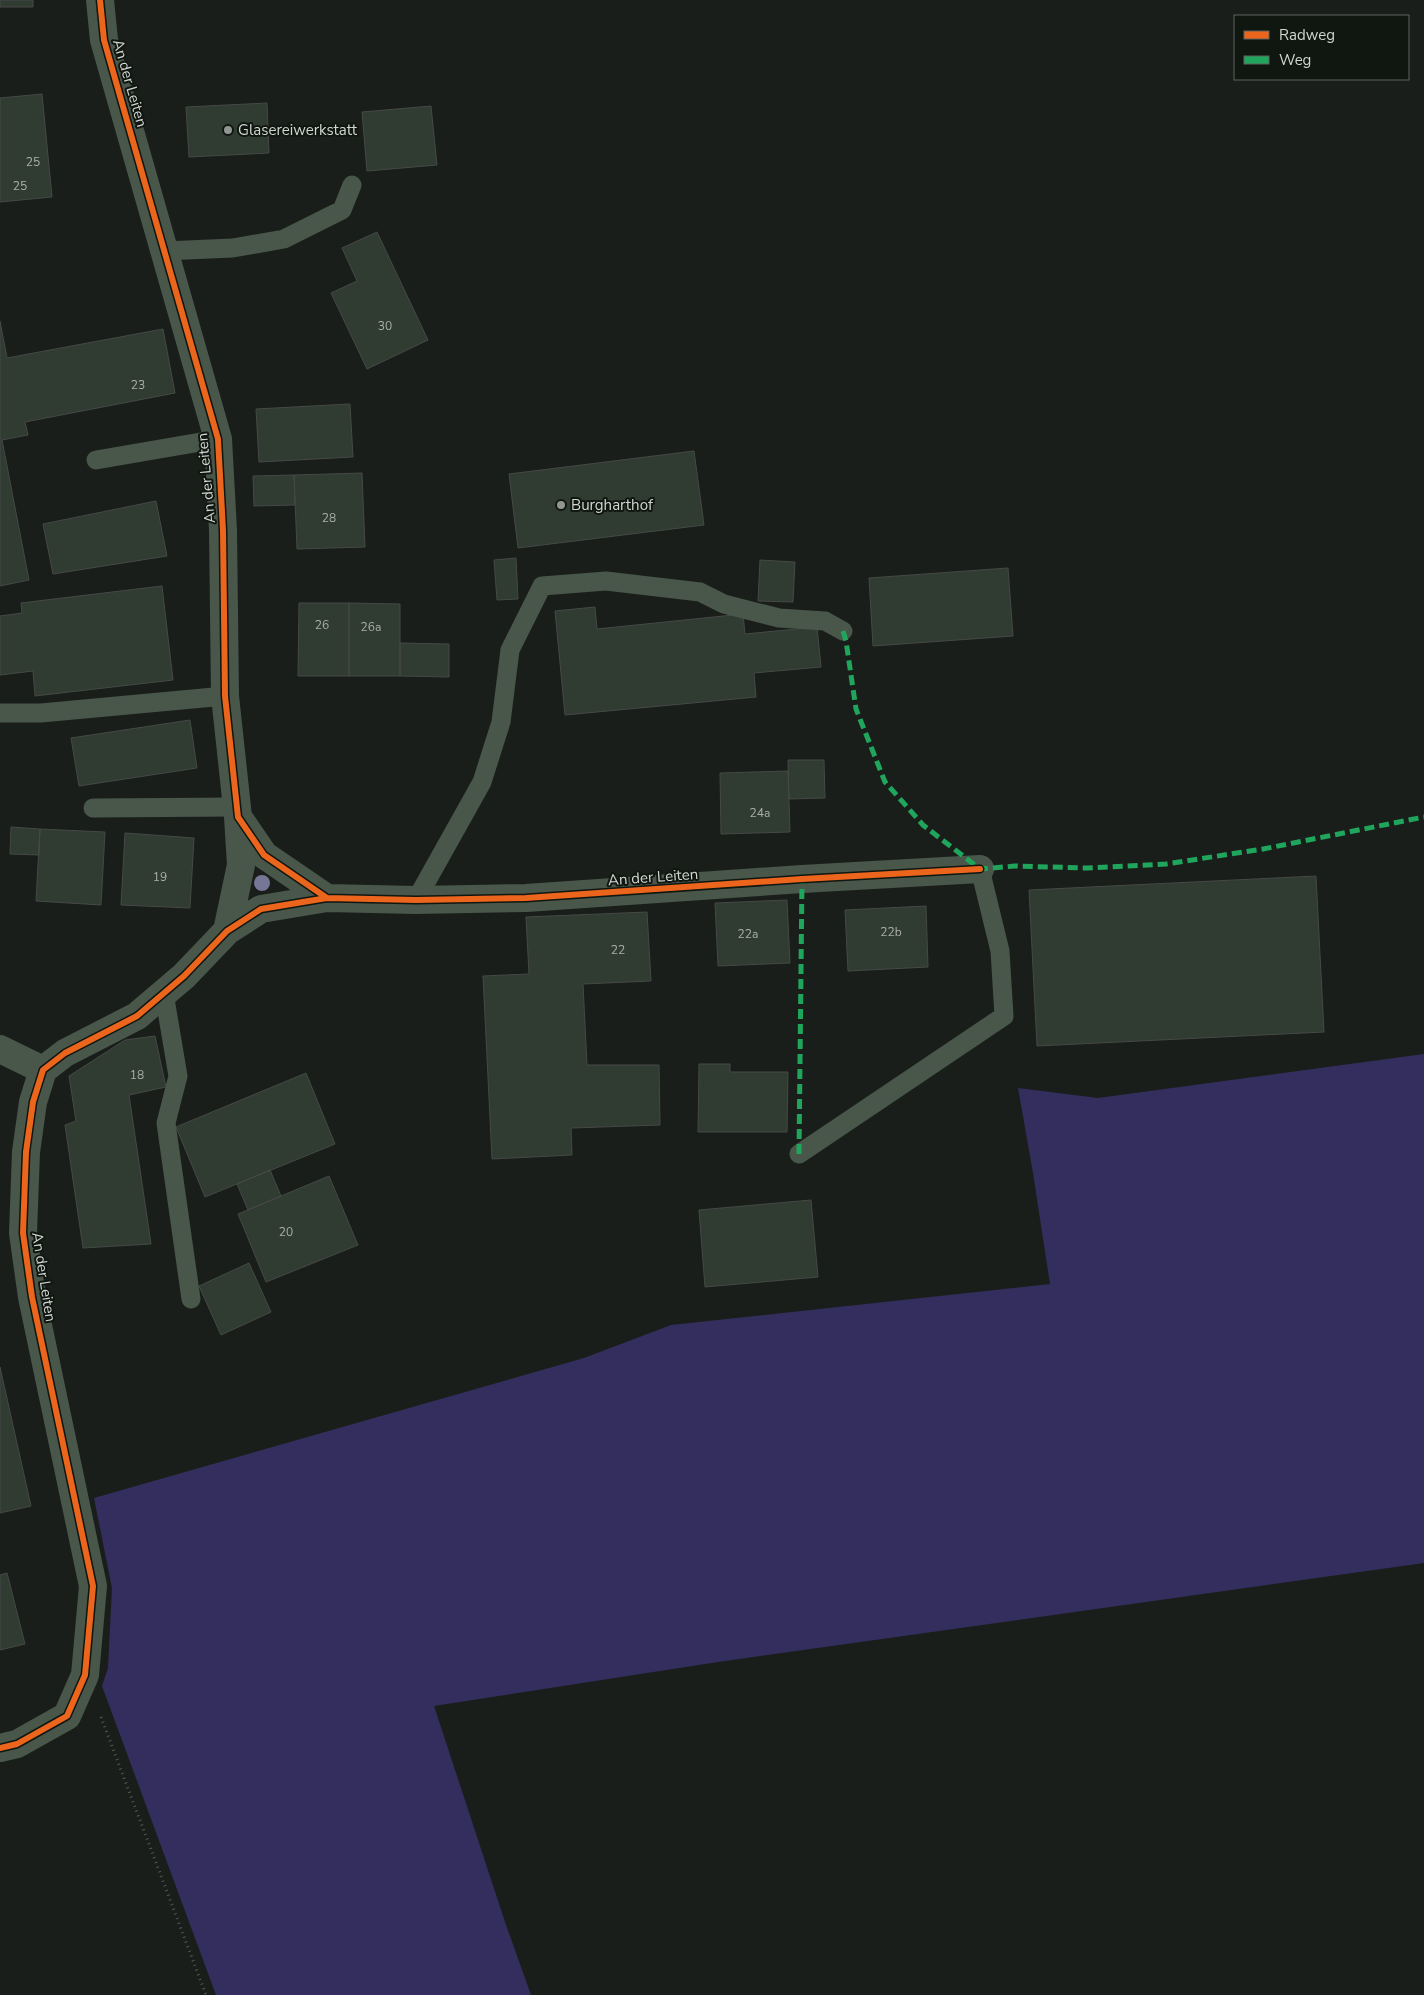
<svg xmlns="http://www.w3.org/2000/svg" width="1424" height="1995" viewBox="0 0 1424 1995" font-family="'Nunito Sans',sans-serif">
  <rect width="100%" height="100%" fill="#1a1e1a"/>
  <path fill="#342e5e" d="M1424,1054V1563L718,1662L434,1706L506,1925L531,1995H216L102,1686L108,1668L112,1588L94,1498L584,1358L671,1325L1050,1284L1033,1173L1018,1088L1098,1098Z"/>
  <path fill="#303b32" stroke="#464946" d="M0,0H33V7H0Z
    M42,94L52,197L0,202V98Z
    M267,103L269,153L189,157L186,107Z
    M431,106L437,165L367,171L362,112Z
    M377,232L428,340L367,369L331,293L357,281L342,248Z
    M0,321L7,358L163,329L175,393L25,422L28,435L2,440L29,580L0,586Z
    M350,404L353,457L259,462L256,409Z
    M694,451L704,525L518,548L509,474Z
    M362,473L365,547L297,549L294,475Z
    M294,475L295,505L254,506L253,476Z
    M156,501L167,556L53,574L43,524Z
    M516,558L518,599L497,600L494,560Z
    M760,560L795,562L793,602L758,601Z
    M1008,568L1013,636L873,646L869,578Z
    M162,586L173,680L35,696L33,671L0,675V616L22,613L21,603Z
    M299,603H349V676H298Z
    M349,603L400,604V676H349Z
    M595,607L597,629L743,614L745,634L817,627L821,667L754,673L756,697L565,715L555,611Z
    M400,643L449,644V677L400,676Z
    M190,720L197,768L79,786L71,738Z
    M788,760H824L825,798L789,799Z
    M788,771L790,832L721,834L720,773Z
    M11,827L40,829L39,855L10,854Z
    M40,829L105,832L101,905L36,901Z
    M125,833L194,838L190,908L121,905Z
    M1316,876L1324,1032L1037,1046L1029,890Z
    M787,900L790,963L718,966L715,903Z
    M926,906L928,967L848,971L845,910Z
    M647,912L651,981L583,984L587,1065H659L660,1125L571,1128L572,1155L492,1159L483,976L529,974L526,917Z
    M155,1036L166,1087L129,1095L151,1244L83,1248L65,1125L76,1121L69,1076L125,1040Z
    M699,1064H730V1072H788L787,1132H698Z
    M306,1073L335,1144L205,1197L176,1127Z
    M270,1170L281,1196L248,1210L237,1184Z
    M329,1176L358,1245L266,1282L238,1214Z
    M811,1200L818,1277L705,1287L699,1210Z
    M249,1263L271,1312L221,1335L199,1286Z
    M0,1367L31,1506L0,1513Z
    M7,1573L25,1644L0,1650V1575Z"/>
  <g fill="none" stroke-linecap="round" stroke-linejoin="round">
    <path stroke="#525a52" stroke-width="3" stroke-dasharray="1 4" stroke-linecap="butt" d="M101,1717L206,1995"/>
    <path stroke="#49564a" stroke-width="19" d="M164,251L233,248L284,239L342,210L352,185
      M96,460L218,439
      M0,713H41L225,696
      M93,808L237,807
      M416,900L482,782L501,722L510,650L542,586L606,581L700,592L724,604L779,618L825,621L843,631
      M164,993L178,1076L166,1123L191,1299
      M799,1154L1004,1016L1000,951L980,869"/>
    <path stroke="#49564a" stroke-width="28" d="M100,0L104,40L218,439L223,530L225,696L238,817L264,855L327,898L416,900L526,898L802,879L980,869
      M227,931L241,865L238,817
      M0,1049L43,1070
      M0,1748L17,1744L67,1716L85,1675L93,1586L32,1297L23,1233L26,1152L33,1102L43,1070L65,1053L137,1016L184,976L227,931L261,909L327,898"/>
    <path stroke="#20a55d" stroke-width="5" stroke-dasharray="10 5" stroke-linecap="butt" d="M843,631L846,641L856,709L885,782L923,825L980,869L1015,866L1087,868L1166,864L1263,849L1424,817
      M799,1154L802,879"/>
    <defs>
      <path id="cycleway" d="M100,0L104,40L218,439L223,530L225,696L238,817L264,855L327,898L416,900L526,898L802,879L980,869
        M0,1748L17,1744L67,1716L85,1675L93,1586L32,1297L23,1233L26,1152L33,1102L43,1070L65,1053L137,1016L184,976L227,931L261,909L327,898"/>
    </defs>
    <use href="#cycleway" stroke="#101610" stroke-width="9"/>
    <use href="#cycleway" stroke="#eb651d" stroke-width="6"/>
  </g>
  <circle fill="#767696" cx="262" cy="883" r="8"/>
  <g fill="#929692" stroke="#101610" stroke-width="2">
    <circle cx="228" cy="130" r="5"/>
    <circle cx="561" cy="505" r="5"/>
  </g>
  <g text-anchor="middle" stroke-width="4" stroke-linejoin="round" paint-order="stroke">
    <g font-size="12" fill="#aaafab">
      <text x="33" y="166">25</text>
      <text x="20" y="190">25</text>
      <text x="385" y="330">30</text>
      <text x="138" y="389">23</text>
      <text x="329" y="522">28</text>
      <text x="322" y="629">26</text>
      <text x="371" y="631">26a</text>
      <text x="760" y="817">24a</text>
      <text x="160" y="881">19</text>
      <text x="891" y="936">22b</text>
      <text x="748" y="938">22a</text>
      <text x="618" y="954">22</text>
      <text x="137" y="1079">18</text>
      <text x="286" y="1236">20</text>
    </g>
    <g font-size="15" fill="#d2d6d3" stroke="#101610">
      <text transform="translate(130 83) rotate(74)" y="5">An der Leiten</text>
      <text transform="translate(206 478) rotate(-95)" y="5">An der Leiten</text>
      <text transform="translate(653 877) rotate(-4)" y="5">An der Leiten</text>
      <text transform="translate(44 1277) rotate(81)" y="5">An der Leiten</text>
    </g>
    <g font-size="15" fill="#d2d6d3" stroke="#101610" text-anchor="start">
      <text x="238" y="135">Glasereiwerkstatt</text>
      <text x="571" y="510">Burgharthof</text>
    </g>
  </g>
  <rect x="1234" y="15" width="175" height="65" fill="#101610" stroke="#5e635e"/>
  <rect x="1244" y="31" width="25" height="8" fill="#eb651d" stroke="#5e635e"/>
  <text x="1279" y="40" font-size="15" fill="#d2d6d3">Radweg</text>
  <rect x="1244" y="56" width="25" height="8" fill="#20a55d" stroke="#5e635e"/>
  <text x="1279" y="65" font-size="15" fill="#d2d6d3">Weg</text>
</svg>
